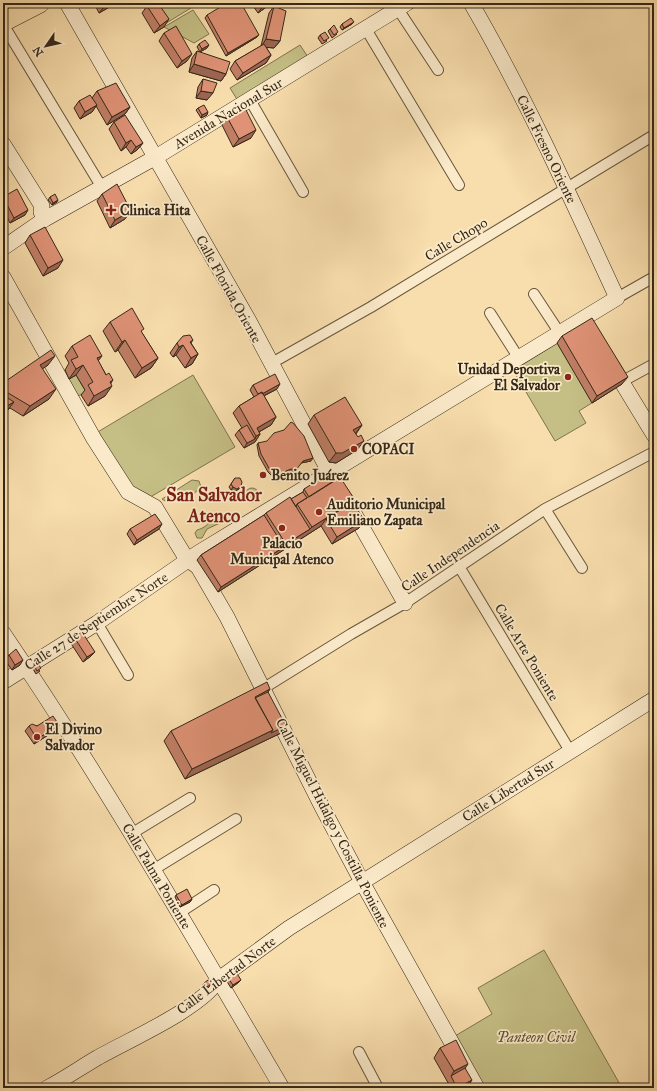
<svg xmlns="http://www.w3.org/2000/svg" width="657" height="1091" viewBox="0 0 657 1091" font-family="'IM FELL Great Primer',serif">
  <rect width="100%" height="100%" fill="#f9dead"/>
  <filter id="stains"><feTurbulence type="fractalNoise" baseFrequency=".005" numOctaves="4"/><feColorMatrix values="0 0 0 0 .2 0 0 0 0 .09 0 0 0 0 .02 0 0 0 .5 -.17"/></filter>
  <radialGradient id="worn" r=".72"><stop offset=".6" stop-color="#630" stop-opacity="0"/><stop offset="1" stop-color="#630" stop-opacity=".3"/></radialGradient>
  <path fill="#c5bf85" stroke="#7d744e" d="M157,3H188L191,8L163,25Z
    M193,10L209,34L194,43L164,27Z
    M300,45L308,57L238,101L230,88Z
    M587,325L622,384L579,411L586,423L555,441L513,370Z
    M65,370L69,379L76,375L86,392L74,398L59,373Z
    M193,375L235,447L147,499L130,490L96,433Z
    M192,480L199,481L201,487L187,500H181L176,494L165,501L162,499Z
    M245 495a7 7 0 1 1 14 0a7 7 0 1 1-14 0Z
    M217,516L220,521V523L207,529L202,538H197L195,533L197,530C204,528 209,525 211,518Z
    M544,950L622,1088H484L455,1036L492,1014L478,988Z"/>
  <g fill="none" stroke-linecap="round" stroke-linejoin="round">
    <defs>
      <path id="street" d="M394,3L438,70
        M3,24L101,186
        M366,29L459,185
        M250,100L303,192
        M534,294L559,332
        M617,298L654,277
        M490,313L518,357
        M270,364L371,307L654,135
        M621,382L654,364
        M545,509L582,568
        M460,568L570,751
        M97,623L128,675
        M264,688L351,634L405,603L545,509L654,452
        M131,834L190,798
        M153,870L236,819
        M179,913L214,890
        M359,1052L378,1088"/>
      <path id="secondary" d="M67,3L249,321L333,479
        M3,144L42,206L41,212L45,219
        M3,248L45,219L156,157L407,3
        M3,277L94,439L128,492L155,507L186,558L198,567L227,617L321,805L362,882L477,1088
        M612,366L654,435
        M351,508L405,603
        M3,633C103,780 192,935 282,1088
        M3,682L97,623L198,553L617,298C571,198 526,98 471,3
        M47,1088C64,1079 80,1068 97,1058C128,1040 201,1009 219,979L289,928L654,699"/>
      <path id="highway" d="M3,22L40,3"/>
    </defs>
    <use href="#street" stroke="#66563d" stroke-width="12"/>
    <use href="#secondary" stroke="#352818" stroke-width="16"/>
    <use href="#highway" stroke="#352818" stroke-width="20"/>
    <use href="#street" stroke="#fbeaca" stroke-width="10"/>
    <use href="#secondary" stroke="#fbeaca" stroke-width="15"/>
    <use href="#highway" stroke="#f9dead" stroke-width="19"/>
  </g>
  <path fill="#c07e65" stroke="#352818" d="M94,3H115L113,5L99,13Z
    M251,3H272L258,13Z
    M147,6L164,27L154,33L142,13Z
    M274,6L280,41L274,48L266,47L271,55L266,63L237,80L230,69L235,61L261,46L269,13Z
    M207,15L259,35L257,37L226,56L205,18Z
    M342,24H352L342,30L340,27Z
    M330,29L337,34L332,38L328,31Z
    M164,33L187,61L177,68L159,41Z
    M320,35L327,41L322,44L318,38Z
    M199,44L207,48L200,52L197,47Z
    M197,51L226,74L221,81L189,72L192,58Z
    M203,79L207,100L196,98L198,87Z
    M97,91L130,107L125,114L107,125L96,106L92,112L80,119L74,108L79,101L92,98Z
    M198,108L207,115L201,118L196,110Z
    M227,117L251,138L233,147L222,125Z
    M114,122L143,143L137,150L131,154L126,147L121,151L109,129Z
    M102,194L125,219L110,228L97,201Z
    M3,197L25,215L10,223L3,209Z
    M50,197L57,202L52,205L48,200Z
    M30,235L58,268L43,276L25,243Z
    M110,322L142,333L158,358L151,368L135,378L118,350L115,352L103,331Z
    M562,336L622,384L592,403L557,343Z
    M193,340L191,343L198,354L192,364L185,368L176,355L173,357L170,353L177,343Z
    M72,346L98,361L111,383L105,396L88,406L81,395L85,390L76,375L69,379L65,370L69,363L65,356Z
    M48,365L42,369L49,399L23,416L10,408L7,411L3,414V383Z
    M253,385L277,389L264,396L276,417L271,425L259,432L260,434L255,442L244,448L235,435L239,430L242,428L233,413L239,406L254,397L250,390Z
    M314,415L362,425L356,434L357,450L336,463L329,462L308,424Z
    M258,443L311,461L301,463L294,472H289L285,474L278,482L268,472L259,456L257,445Z
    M235,478L241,486L239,489L235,491L231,490L229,487Z
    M336,480L353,502L359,528L332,544L321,526L218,592L197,560L201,555L264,515L266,513L291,499L303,492L304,489Z
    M130,529H159L134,545L127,534Z
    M74,637L95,652L91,656L83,662L70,642Z
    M9,655L20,665L12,670L5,660Z
    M35,667L40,671L36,674L33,669Z
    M270,689L268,692L281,733L185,779L164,741L171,731Z
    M59,725L56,730L34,744L25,731L29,726Z
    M176,895L192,899L190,902L180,907L175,897Z
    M228,978L241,980L239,982L231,988L226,980Z
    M204,983L211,984L209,987L205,990L202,985Z
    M440,1048L465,1068L469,1085L463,1088H451L434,1058Z"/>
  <path fill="#9c6653" stroke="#352818" d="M112,3H115L113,5L99,13L103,8Z
    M267,3H272L258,13L263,6Z
    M169,19L164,27L154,33L160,26Z
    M354,22L352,24L342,30L344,28Z
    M259,35L257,37L226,56L228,53Z
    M266,39L280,41L274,48L261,47Z
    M209,45L207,48L200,52L202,49Z
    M192,54L187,61L177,68L182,61Z
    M271,55L266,63L237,80L243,73Z
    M194,64L226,74L221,81L189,72Z
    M201,91L213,93L207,100L196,98Z
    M97,105L92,112L80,119L85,112Z
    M130,107L125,114L107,125L112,117Z
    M208,112L207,115L201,118L202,115Z
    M256,130L251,138L233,147L239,139Z
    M131,140L126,147L121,151L126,143Z
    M143,143L137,150L131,154L136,147Z
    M58,200L57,202L52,205L53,203Z
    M28,210L25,215L10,223L14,218Z
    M131,211L125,219L110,228L115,220Z
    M63,260L58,268L43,276L48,268Z
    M125,340L118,350L115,352L122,342Z
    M183,345L176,355L173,357L179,347Z
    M198,354L192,364L185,368L191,358Z
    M55,356L48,365L33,375L40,365Z
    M102,356L95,365L97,358Z
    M158,358L151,368L135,378L142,368Z
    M83,365L76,375L69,379L76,369Z
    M628,377L622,384L592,403L597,396Z
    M113,380L107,389L112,386L105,396L88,406L94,396L110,382Z
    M280,384L277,389L255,400L259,395Z
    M56,389L49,399L23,416L30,406Z
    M14,402L7,411L3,414V408Z
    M276,417L271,425L255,434L257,428Z
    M362,425L355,434L353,430Z
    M260,434L255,442L244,448L247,443L255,439L256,436Z
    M364,441L357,450L336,463L329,462L336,453Z
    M313,458L311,461L301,463L294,472H289L285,474L278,482L286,471L303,461Z
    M241,486L239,489L235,491L231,490L233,487Z
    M355,500L348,510L326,519L321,526L218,592L221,587L284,547L286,544L310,529L312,527Z
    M364,520L359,528L332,544L337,537Z
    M162,524L159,529L134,545L137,540Z
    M95,652L91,656L83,662L87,657Z
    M23,660L20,665L12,670L15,665Z
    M270,689L263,699L255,703V697Z
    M59,725L56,730L34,744L37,739Z
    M286,726L281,733L185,779L192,769L273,730Z
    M192,899L190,902L180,907L182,905Z
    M241,980L239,982L231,988L233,985Z
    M468,1064L462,1073L451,1076L454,1071Z
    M472,1080L469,1085L463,1088H457Z"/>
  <path fill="#df9276" stroke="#352818" d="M100,3H112L103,8Z
    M151,3H158L169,19L160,26L147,6Z
    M227,3H241L259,35L228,53L207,15Z
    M261,3H267L263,6Z
    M274,6L286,11L280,41L266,39Z
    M351,18L354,22L344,28L342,24Z
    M334,25L338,32L334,35L330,29Z
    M176,26L192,54L182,61L164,33Z
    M325,32L329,38L324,41L320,35Z
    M205,40L209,45L202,49L199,44Z
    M264,44L271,55L243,73L235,61Z
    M197,51L230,62L226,74L194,64Z
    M203,79L217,83L213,93L201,91Z
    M116,83L130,107L112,117L97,91Z
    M90,95L97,105L85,112L79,101Z
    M204,105L208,112L202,115L198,108Z
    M245,108L256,130L239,139L227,117Z
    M125,115L143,143L136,147L131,140L126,143L114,122Z
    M117,184L131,211L115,220L102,194Z
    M17,189L28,210L14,218L3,197Z
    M55,194L58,200L53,203L50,197Z
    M45,227L63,260L48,268L30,235Z
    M132,308L144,329L141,331L158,358L142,368L125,340L122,342L110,322Z
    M592,318L628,377L597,396L562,336Z
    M90,335L102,356L97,358L106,375L109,373L113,380L110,382L112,386L94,396L88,385L93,382L83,365L76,369L71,360L78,357L72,346Z
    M190,335L193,340L190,342L198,354L191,358L183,345L179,347L177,343L183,336Z
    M51,350L55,356L40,365L56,389L30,406L3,390V383Z
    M275,374L280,384L262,394V392L258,394L253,385Z
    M262,392L276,417L257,428L260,434L256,436L239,406Z
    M3,395L14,402L3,408Z
    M345,397L362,425L353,430L358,437L361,435L364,441L342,453H336L314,415Z
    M291,422L293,423L304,436L313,458L303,461L296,470L291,469L286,471L280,479L270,470L261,454L258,443L267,441L274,433L284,430Z
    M247,425L255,439L247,443L239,430Z
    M331,472L336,480L309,497L304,489Z
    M340,477L355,500L312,527L297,504Z
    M235,478H240L242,482L241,486L237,489L233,487L231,484Z
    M303,492L307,498L297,504L296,507L291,499Z
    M290,497L310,529L286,544L266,513Z
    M353,502L364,520L337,537L326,519Z
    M155,514L162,524L137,540L130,529Z
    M264,515L284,547L221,587L201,555Z
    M82,632L95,652L87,657L74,637Z
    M16,649L23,660L15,665L9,655Z
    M38,664L41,668L37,671L35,667Z
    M267,682L270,689L255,697L273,730L192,769L171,731Z
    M268,692L286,726L271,733L273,730L255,698Z
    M53,716L59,725L37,739L29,726L32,724L37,726Z
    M187,889L192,899L182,905L176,895Z
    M236,972L241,980L233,985L228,978Z
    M208,980L211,984L207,987L204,983Z
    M456,1040L468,1064L454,1071L440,1048Z
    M465,1068L472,1080L457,1088L451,1076Z
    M476,1084L478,1088H468Z"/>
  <g fill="#8f2418" stroke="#fbeaca" stroke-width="1.5">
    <path d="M109 204h4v4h4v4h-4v4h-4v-4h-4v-4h4z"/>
    <circle cx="568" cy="377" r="4"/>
    <circle cx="354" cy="449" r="4"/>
    <circle cx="263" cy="475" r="4"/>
    <circle cx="319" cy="512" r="4"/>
    <circle cx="282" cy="528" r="4"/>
    <circle cx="37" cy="737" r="4"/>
  </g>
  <g text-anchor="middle" stroke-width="3.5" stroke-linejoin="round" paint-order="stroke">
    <g font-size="14" fill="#352818" stroke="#fbeaca">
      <text transform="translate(228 113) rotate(-31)" y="5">Avenida Nacional Sur</text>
      <text transform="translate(547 149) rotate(64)" y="5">Calle Fresno Oriente</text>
      <text transform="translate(456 239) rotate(-31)" y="5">Calle Chopo</text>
      <text transform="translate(229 289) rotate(61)" y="5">Calle Florida Oriente</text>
      <text transform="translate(450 556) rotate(-34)" y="5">Calle Independencia</text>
      <text transform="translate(96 621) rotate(-33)" y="5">Calle 27 de Septiembre Norte</text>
      <text transform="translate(527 652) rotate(59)" y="5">Calle Arte Poniente</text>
      <text transform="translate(508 790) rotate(-32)" y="5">Calle Libertad Sur</text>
      <text transform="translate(333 823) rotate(63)" y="5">Calle Miguel Hidalgo y Costilla Poniente</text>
      <text transform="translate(157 876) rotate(59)" y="5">Calle Palma Poniente</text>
      <text transform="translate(226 975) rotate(-37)" y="5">Calle Libertad Norte</text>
    </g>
    <g font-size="14" font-weight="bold" fill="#352818" stroke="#fbeaca" text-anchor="start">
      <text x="120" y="215">Clinica Hita</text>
      <text x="560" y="374" text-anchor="end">Unidad Deportiva<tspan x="560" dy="16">El Salvador</tspan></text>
      <text x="362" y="454">COPACI</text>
      <text x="271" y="480">Benito Juárez</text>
      <text x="327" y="509">Auditorio Municipal<tspan x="327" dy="16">Emiliano Zapata</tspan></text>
      <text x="282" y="548" text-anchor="middle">Palacio<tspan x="282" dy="16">Municipal Atenco</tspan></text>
      <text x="45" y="734">El Divino<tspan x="45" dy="16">Salvador</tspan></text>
    </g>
    <g font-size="14" font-style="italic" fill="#594e33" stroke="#fbeaca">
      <text x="536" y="1042">Panteon Civil</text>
    </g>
    <g font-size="18" font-weight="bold" fill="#7a1f14" stroke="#fbeaca">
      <text x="214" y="501">San Salvador<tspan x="214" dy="21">Atenco</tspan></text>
    </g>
  </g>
  <rect width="657" height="1091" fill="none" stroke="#f9dead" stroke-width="16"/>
  <rect x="4" y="4" width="649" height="1083" fill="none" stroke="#352818" stroke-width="2"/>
  <rect x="8" y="8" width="641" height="1075" fill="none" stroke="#352818"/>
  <g transform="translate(46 46) rotate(236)" stroke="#fbeaca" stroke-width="3" paint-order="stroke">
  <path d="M0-3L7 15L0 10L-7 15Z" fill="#352818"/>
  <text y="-6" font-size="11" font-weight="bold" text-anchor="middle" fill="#352818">N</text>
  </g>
  <rect width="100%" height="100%" filter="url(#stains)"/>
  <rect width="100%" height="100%" fill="url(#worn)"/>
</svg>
